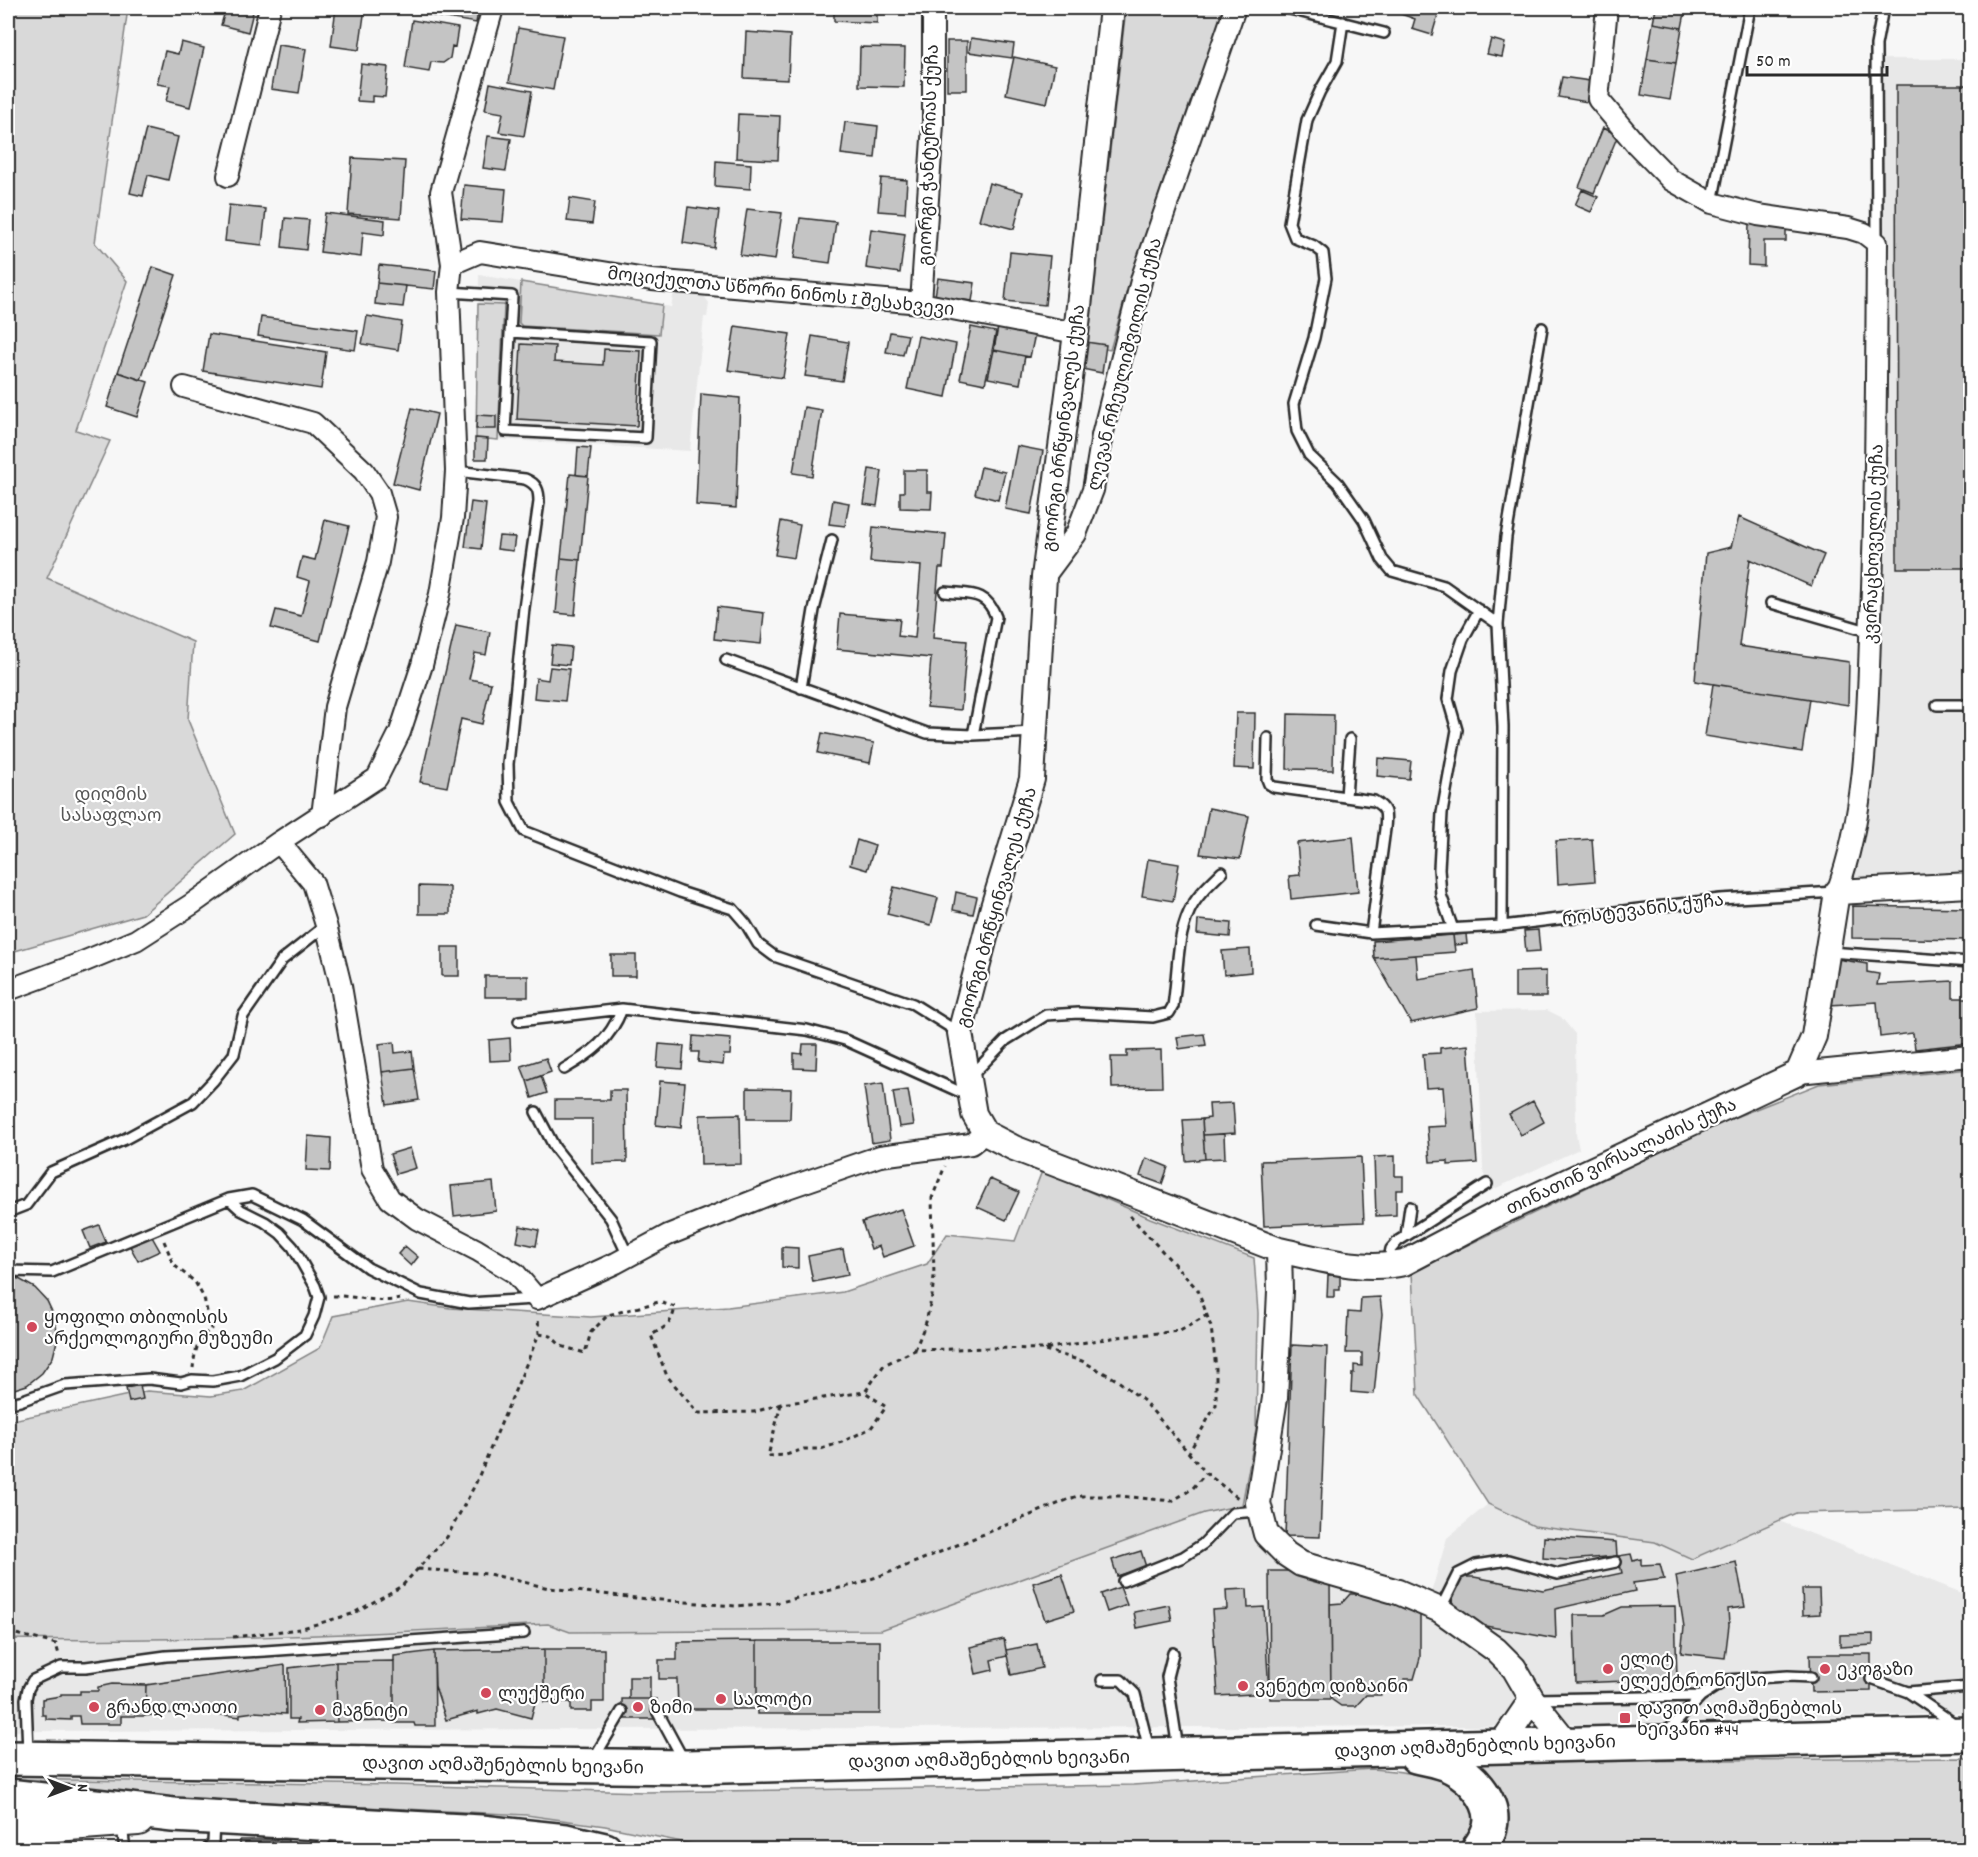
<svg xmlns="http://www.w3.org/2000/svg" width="1978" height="1857" viewBox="0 0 1978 1857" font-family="Dekko,'Noto Sans Georgian',sans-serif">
  <rect width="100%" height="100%" fill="#f7f7f7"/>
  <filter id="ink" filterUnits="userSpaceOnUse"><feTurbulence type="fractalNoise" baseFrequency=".0167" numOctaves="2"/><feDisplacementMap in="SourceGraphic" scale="12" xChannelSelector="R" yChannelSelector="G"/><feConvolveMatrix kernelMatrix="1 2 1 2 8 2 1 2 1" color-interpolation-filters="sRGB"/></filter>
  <g filter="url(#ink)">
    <path fill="#e8e8e8" d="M1884,59H1970V875L1854,879L1874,761L1884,431Z
      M479,275L671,307L674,292L704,296L709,303L707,317H704L690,451L476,438Z
      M1547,1010L1561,1017L1575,1034L1576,1134L1579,1149L1488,1192L1483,1169L1477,1011Z
      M1488,1504L1534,1526L1655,1542L1692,1559L1779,1521L1970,1596V1713L1579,1725L1557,1720L1431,1593L1447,1538Z
      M1242,1505L1261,1546L1324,1575L1440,1618L1502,1667L1516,1703L1514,1726L8,1731V1639L100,1641L371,1634L548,1624L570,1632Z"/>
    <path fill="#d9d9d9" stroke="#828282" stroke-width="1.5" d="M8,8H128L95,243L127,281L76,430L110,441L47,578L193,642L188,720L235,834L143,914L8,953Z
      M1126,8H1229L1193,94L1132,274L1110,350L1088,346Z
      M521,282L662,305L659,334L522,326L519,323Z
      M478,304L504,305L498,440L476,438Z
      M1970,1069V1509L1796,1513L1692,1559L1655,1542L1534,1526L1488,1504L1418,1395L1412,1272L1718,1124L1819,1084Z
      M1042,1171L1150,1218L1254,1258L1258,1313L1256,1430L1242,1505L1204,1513L881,1630L570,1632L548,1624C368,1634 188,1642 8,1639V1421L147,1391L211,1396L243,1391L320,1348L333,1316L408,1302L450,1308L591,1317L728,1307L843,1292L927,1264L947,1234L1015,1241Z
      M1970,1758V1849H1496L1474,1762Z
      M1372,1769C1405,1772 1444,1774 1469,1798C1474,1803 1478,1811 1483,1817L1471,1850H720L605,1826L526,1815L143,1796L8,1785V1779L395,1785L644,1792L1133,1785Z"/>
    <path fill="#c4c4c4" stroke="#2b2b2b" stroke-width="1.5" d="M226,8H254L248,32L221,25Z
      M336,8H365L359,50L331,46Z
      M406,8H479L476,23L406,11Z
      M834,8H877V23L834,21Z
      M1403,8H1437L1436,10L1439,11L1432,35L1412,29L1415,19L1401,14Z
      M1656,8H1686L1682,28L1653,23Z
      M412,20L458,28L455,47L452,46L450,58L443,63L431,62L429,72L405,68Z
      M1653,23L1682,28L1676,63L1647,59Z
      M518,28L563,36L553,90L509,82Z
      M746,32L790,35L788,80L744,78Z
      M971,38L1014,44L1012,58L969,52Z
      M1491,39L1505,43L1502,57L1487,54Z
      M947,41H967V90H947Z
      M181,42L204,48L190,107L166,101L170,86L157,84L165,51L178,54Z
      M278,45L306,49L299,93L271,89Z
      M860,47L905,48L904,87L859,86Z
      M1014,57L1055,66L1047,103L1006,94Z
      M1647,59L1676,63L1670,100L1641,95Z
      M361,64L388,67L385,97L372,96V102L357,101Z
      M1562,77L1590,81L1587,102L1558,97Z
      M490,83L532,91L524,136L499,132L503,113L485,110Z
      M1896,85H1970V568H1897Z
      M738,114L780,116L778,160L736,158Z
      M845,122L878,126L875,158L841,154Z
      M1603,128L1618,135L1594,193L1579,187Z
      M146,129L178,137L168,180L148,175L143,196L130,193Z
      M488,136L511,139L506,171L483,168Z
      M352,158L405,161L401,218L348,214Z
      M716,161L751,164L750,189L715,186Z
      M881,178L907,180L905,213L878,211Z
      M989,183L1023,192L1014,229L979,220Z
      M464,185L506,189L503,222L461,219Z
      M1582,190L1598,197L1591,212L1575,205Z
      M570,198L595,202L592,224L567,221Z
      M229,205L266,209L262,245L225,241Z
      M688,207L719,211L714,248L683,243Z
      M747,209L782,213L775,260L740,255Z
      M325,213L385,220L384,235L363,232L361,257L320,252Z
      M285,218L309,220L306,250L282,247Z
      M800,218L836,222L830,263L794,258Z
      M1749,222H1786V241H1764V266L1748,265Z
      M871,229L905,234L900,273L866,268Z
      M1010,252L1050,256L1045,305L1005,301Z
      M379,265L436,271L434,289L377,283Z
      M153,267L176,275L141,380L118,372Z
      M938,278L975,283L972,301L935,296Z
      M377,283L406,286L403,307L375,304Z
      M367,316L402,322L398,350L362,344Z
      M261,317L358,331L355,350L258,336Z
      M735,326L790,334L783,378L728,370Z
      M971,327L996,332L985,384L960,379Z
      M998,327L1035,334L1030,357L994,350Z
      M890,332L908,335L903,355L886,352Z
      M209,334L326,352L321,389L203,371Z
      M812,336L848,342L842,381L805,376Z
      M918,336L956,344L946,397L907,389Z
      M1086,342L1106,345L1102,373L1082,369Z
      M521,344L555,346L554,362L603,365L604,349L641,351L637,426L517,419Z
      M994,350L1025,356L1020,384L988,378Z
      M118,372L148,382L137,417L107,407Z
      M701,394L740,398L736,508L696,505Z
      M804,407L822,410L812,476L793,473Z
      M412,408L437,414L419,490L393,483Z
      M477,415L496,416V429H476Z
      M475,438L488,439L487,459H475Z
      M1017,446L1043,451L1031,514L1005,509Z
      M578,447L591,448L588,476L576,475Z
      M981,467L1005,472L998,500L975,494Z
      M869,469L882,471L877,506L864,504Z
      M904,470H927V492H932L931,509L900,508V492H904Z
      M570,474L588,476L580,560L561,558Z
      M833,500L849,503L845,526L829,524Z
      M471,502L486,504L481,549L465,547Z
      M1739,517L1824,555L1811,586L1750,559L1739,646L1849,662L1848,705L1695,681L1706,553L1731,547Z
      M325,520L349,526L320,641L271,628L276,610L301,616L310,581L297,577L302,557L315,560Z
      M781,521L800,525L794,558L775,555Z
      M873,527L946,534L943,568H939L933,638L967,641L961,710L927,707L931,658L837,649L840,614L900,619L898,636L915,638L921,566L870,562Z
      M499,536L515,537L513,551L497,549Z
      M561,558L580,560L575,615L556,613Z
      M717,607L764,613L761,644L714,639Z
      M456,625L490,632L486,655L475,653L469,679L491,683L482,724L461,719L447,787L420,782Z
      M552,645L571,647L569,665L550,663Z
      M550,667L569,669L565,701L534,698L536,678L548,680Z
      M1713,684L1810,699L1802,752L1705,736Z
      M1236,713H1255L1254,769L1234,768Z
      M1288,714L1334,715L1333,770L1287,769Z
      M822,733L874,743L870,763L818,753Z
      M1378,758L1411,761L1409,779L1377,776Z
      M1209,808L1249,816L1240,859L1200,854Z
      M1353,837L1358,892L1291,899L1289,876L1300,875L1297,843Z
      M1592,839L1595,881L1558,884L1556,841Z
      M857,840L875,846L867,870L850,865Z
      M1148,859L1179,864L1173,901L1142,896Z
      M419,886L450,887V914H419Z
      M894,887L938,898L931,925L887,914Z
      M956,892L977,897L973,914L953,910Z
      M1852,906L1970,908V940L1852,938Z
      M1198,920L1231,923L1230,937L1197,934Z
      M1538,930L1540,951L1526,952L1524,931Z
      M1466,934L1467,944L1454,945L1453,935Z
      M1453,935L1455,952L1374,958L1373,941Z
      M442,947H459V976H442Z
      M1250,949L1251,972L1224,975L1222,951Z
      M611,955H636V976H611Z
      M1416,955L1418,979L1474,970L1478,1008L1411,1023L1374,958Z
      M1837,959L1867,964V972L1879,974L1877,985L1953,981V998H1970V1043L1915,1049L1913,1033L1880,1037L1877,1002L1830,1005Z
      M1546,971V997H1515V972Z
      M485,976H528V997H485Z
      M1204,1034L1206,1045L1179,1049L1177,1037Z
      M693,1036L731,1039L730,1055H724L723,1065L698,1062L699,1052H692Z
      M510,1038L511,1060L490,1061L489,1040Z
      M394,1042L395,1053L412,1051L414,1068L382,1072L379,1044Z
      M659,1044L684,1046L682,1069L657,1067Z
      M803,1044H817L816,1069L794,1068V1053L802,1054Z
      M1468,1045L1477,1163L1448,1165V1161L1430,1162L1427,1127L1446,1126L1443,1087L1426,1088L1423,1054L1440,1053V1048Z
      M1161,1050L1162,1087L1112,1088L1111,1057H1127V1051Z
      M546,1058L551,1072L527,1081L521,1066Z
      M414,1068L419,1100L387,1105L382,1072Z
      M541,1076L547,1093L532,1098L527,1081Z
      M660,1081L685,1083L681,1128L656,1125Z
      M883,1083L890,1140L872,1143L864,1086Z
      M747,1088L791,1089L790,1119H747Z
      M610,1090H626L627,1162L592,1163V1119H555V1100H610Z
      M908,1090L914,1125L899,1127L893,1092Z
      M1533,1101L1544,1122L1521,1135L1509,1114Z
      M1233,1103L1235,1133L1203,1135L1202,1119L1210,1118L1209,1104Z
      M740,1114L741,1164L701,1165L700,1115Z
      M1202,1119L1205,1159L1186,1161L1183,1120Z
      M1224,1134L1225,1158L1205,1159L1203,1135Z
      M308,1136L331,1138L330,1171L306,1170Z
      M410,1148L416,1168L396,1174L390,1154Z
      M1395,1156V1176H1403V1190H1396V1215L1376,1216L1374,1157Z
      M1361,1157L1364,1222L1264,1226L1261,1161Z
      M1146,1158L1168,1167L1162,1184L1140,1176Z
      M990,1179L1019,1192L1006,1220L977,1207Z
      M493,1182L496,1211L454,1216L451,1186Z
      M901,1209L914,1246L883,1257L879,1246L871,1249L862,1222Z
      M99,1225L106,1242L90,1248L83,1231Z
      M520,1226L539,1230L536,1246L517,1242Z
      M151,1235L160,1251L138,1261L130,1246Z
      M405,1246L418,1257L411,1266L398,1254Z
      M782,1247L798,1248V1268L782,1267Z
      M843,1249L848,1275L813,1282L808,1256Z
      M1328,1275H1340V1290H1334V1297H1327Z
      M8,1277L19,1279L35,1288L47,1301L55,1318L58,1337L53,1357L42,1373L27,1385L8,1391Z
      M1380,1297L1382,1314L1374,1394L1351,1392L1352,1373H1354V1365L1362,1366V1353H1346L1348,1312L1360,1313L1361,1298Z
      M1292,1345L1327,1347L1320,1537L1285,1536Z
      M140,1385L143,1399L129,1402L126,1388Z
      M1544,1537L1616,1542L1617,1556L1568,1560L1543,1558Z
      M1141,1551L1146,1567L1117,1576L1112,1560Z
      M1631,1554L1633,1561L1641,1559V1565L1660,1564L1664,1579L1633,1583L1635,1591L1555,1609L1556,1639L1475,1624L1451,1607L1458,1577H1474L1543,1590L1622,1573L1618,1556Z
      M1736,1562L1745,1607L1728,1609L1729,1625L1725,1658L1681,1653L1684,1627L1676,1576Z
      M1269,1571H1312V1580H1330L1331,1699H1270Z
      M1062,1574L1074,1611L1045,1620L1033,1583Z
      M1120,1587L1127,1605L1107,1612L1101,1594Z
      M1247,1589L1248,1608L1264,1607L1269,1693L1218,1696L1212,1610L1227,1609L1226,1590Z
      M1802,1589H1819L1820,1614L1803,1615Z
      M1350,1594H1386L1420,1614V1658L1414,1679H1404V1687H1392V1680L1381,1695H1366L1356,1706H1341L1331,1699L1330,1604L1342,1603Z
      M1169,1605L1172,1621L1137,1628L1134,1612Z
      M1675,1606L1677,1679L1576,1683L1574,1615H1604L1622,1607Z
      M1873,1634V1645L1840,1647V1635Z
      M1004,1639L1007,1656L991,1660L993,1670L976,1674L970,1647Z
      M757,1641V1709H678L677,1679H659V1660H677V1642Z
      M757,1641H880V1714H757Z
      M1037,1644L1042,1668L1011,1675L1006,1650Z
      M544,1649V1692L538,1691L531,1718L497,1709L478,1714V1711L446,1720L435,1686L434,1651Z
      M544,1649H604V1702H592V1711H571V1702H544Z
      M434,1651L435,1726H415L414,1723H394V1656Z
      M1810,1654H1871V1691L1811,1692Z
      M394,1661V1721L337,1722L336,1662Z
      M336,1662L337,1722L297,1723L298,1719H289V1668Z
      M285,1665L286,1714L254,1712L240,1714V1717L190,1711L145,1716L146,1685Z
      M629,1677H650V1699H629Z
      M112,1684L146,1685L145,1716H121V1724H80L79,1716H71V1720L46,1719V1715H42V1699L61,1696V1694H80V1691H98V1687Z
      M622,1699H657V1719H622Z
      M240,1840H288V1850H240Z"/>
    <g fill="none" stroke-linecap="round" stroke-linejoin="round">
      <defs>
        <path id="service" d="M1286,8L1384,33
          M1343,22L1337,61L1320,91L1307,120L1289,223L1295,238L1314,246L1323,253L1326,278L1314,338L1294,404L1297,431L1309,455L1338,483L1364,520L1382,559L1392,571L1444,586L1498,624
          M1712,203L1750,8
          M1877,240L1876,45L1883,8
          M449,292L512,296L505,431L646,438L651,341L510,332
          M456,471L525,479C537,484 539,490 539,502L524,608L508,764L509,802L524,831L680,892L733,909L746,924L758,944L774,956L913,1004L958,1032
          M945,592C970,595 986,590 996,617L973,735
          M1771,603L1871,632
          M726,660L927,733L973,735L1034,732
          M801,688L814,610L832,540
          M1937,705H1970
          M1268,738L1267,779L1269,784L1274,787L1374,801C1388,809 1386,814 1385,829L1371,933
          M1346,797L1350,739
          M1316,925L1371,933L1502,926L1720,899L1835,892
          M1502,926L1503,727L1498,624L1506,537L1542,328
          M1453,929L1441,895L1439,869L1442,813L1457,730L1448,699L1452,671L1463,639L1479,610
          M1829,952L1970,962
          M519,1021L622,1009L807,1030L845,1040L969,1096
          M564,1069C592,1053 610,1040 622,1009
          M971,1076L1006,1040L1046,1015L1079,1013L1153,1017L1169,1013L1173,1006C1178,975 1176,940 1189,912C1196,896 1210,884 1222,872
          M536,1112L555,1148L611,1219L628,1256
          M8,1212L26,1205L51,1172L123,1140L193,1102L213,1081L234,1054L243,1016L282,960L325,926
          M1406,1235L1410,1207
          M1388,1264L1391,1249L1398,1241L1487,1184
          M8,1271L52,1272L229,1199L252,1195L303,1220L368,1268L421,1294L469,1303L535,1299
          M8,1403L20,1401L65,1385L149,1379L181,1383L192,1380L213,1381L240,1376L275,1358L305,1335L314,1316L319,1297L315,1286L293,1247L280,1233L265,1222L241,1210L229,1199
          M1123,1581L1183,1557L1203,1544L1233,1513L1257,1511
          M1440,1610L1458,1574L1476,1565L1508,1560L1558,1574L1616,1562
          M1173,1653L1167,1677L1178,1749
          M1871,1679L1908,1692L1955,1724
          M1102,1680H1121L1135,1694L1149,1749
          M1908,1692L1970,1687
          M1535,1699L1701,1696
          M657,1711L683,1759
          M1666,1733L1701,1696L1726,1680L1788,1676L1811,1677
          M28,1753L26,1699L28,1689L33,1680L61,1667H86L166,1656L265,1651L524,1633
          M594,1758L622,1711
          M122,1825L125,1850
          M29,1832L36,1850
          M207,1850L213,1842L214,1824
          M318,1850L330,1832"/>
        <path id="minor" d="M1607,8L1598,99L1635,143L1671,180L1712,203L1758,215L1848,228L1864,233L1877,243C1876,375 1876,507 1870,639C1867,724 1866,812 1837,892
          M228,176L270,8
          M452,264L480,252L652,280L921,303L1076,333
          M921,303L933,124V8
          M184,387L313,423L364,471L379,493L386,517L378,562L335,707L322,816
          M1044,577L1076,534L1093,490L1102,436L1142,277L1235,8
          M279,842L313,883L326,925L341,986L372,1169L390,1199L417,1219L477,1250L515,1273L537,1299L616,1263L668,1235L773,1193L880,1156L971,1144L985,1133
          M8,990L73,966L136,940L192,904L279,842L377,778L400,732L422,665L440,594L453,518L456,471L449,292L452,264L441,192L493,8
          M1798,1073L1970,1056"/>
        <path id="tertiary" d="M1112,8L1076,333L1044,577L1032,779L993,907L960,1033L974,1114L985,1133L1014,1148L1279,1250L1280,1291L1275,1398L1258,1503L1266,1534L1286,1554L1301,1564L1398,1592L1440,1610L1496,1650L1514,1668L1532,1699L1568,1744
          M1279,1250C1320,1259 1362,1272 1404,1263L1495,1215L1798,1073L1814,1036L1837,892L1970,885
          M1500,1746L1532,1699"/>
        <path id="primary" d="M8,1827H27L138,1819"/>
        <path id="trunk" d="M1416,1756C1428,1759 1443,1761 1453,1767C1471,1776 1491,1798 1491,1819C1491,1830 1485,1840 1478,1850
          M8,1758L687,1767L1970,1734
          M8,1796L173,1815L481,1832L566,1841L605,1850"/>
      </defs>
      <use href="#service" stroke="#2b2b2b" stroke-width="14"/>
      <use href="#minor" stroke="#2b2b2b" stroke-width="24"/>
      <use href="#tertiary" stroke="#2b2b2b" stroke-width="28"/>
      <use href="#primary" stroke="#2b2b2b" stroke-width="36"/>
      <use href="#trunk" stroke="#2b2b2b" stroke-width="38"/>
      <path stroke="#2b2b2b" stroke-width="3" stroke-dasharray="4.5 4.5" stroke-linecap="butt" d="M1130,1216L1198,1290L1211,1327L1216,1368V1405L1188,1454
        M164,1241L174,1265L195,1282L204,1298L211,1329C197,1340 195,1351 193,1368
        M333,1296C355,1295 378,1304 400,1299
        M539,1334L551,1336L561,1346L585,1353L591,1332L608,1315L659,1302L675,1307C672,1324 666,1327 651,1335L667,1376L698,1413L754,1412L781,1404L865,1392L884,1365L915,1350L991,1348L1043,1349L1118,1337L1180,1331L1207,1315
        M915,1350L926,1322L932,1296L934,1276L932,1198L945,1166
        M1045,1350L1082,1361L1117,1380L1144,1401L1206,1473L1238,1498
        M781,1404L768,1456L786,1455L804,1449H821L842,1442L871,1428L886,1407L865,1392
        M418,1569L489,1574L549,1588L637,1598L735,1606L776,1603L857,1584L896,1570L1077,1496H1120L1172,1501L1192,1489L1206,1473
        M8,1632L56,1644L59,1655
        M233,1637L299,1629L352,1614L402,1586L447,1537L475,1485L539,1334L538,1317"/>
      <use href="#service" stroke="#fff" stroke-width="9"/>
      <use href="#minor" stroke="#fff" stroke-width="20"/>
      <use href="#tertiary" stroke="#fff" stroke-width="24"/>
      <use href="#primary" stroke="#fff" stroke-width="32"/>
      <use href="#trunk" stroke="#fff" stroke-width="33"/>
    </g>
  </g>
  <g fill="#d1495b" stroke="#fff" stroke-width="2">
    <circle cx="32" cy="1327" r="6"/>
    <circle cx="1608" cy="1669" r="6"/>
    <circle cx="1825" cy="1669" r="6"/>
    <circle cx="1243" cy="1686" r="6"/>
    <circle cx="486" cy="1693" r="6"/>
    <circle cx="721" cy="1699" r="6"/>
    <circle cx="94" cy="1707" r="6"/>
    <circle cx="638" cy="1707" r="6"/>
    <circle cx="320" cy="1710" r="6"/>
    <rect x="1619" y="1712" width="12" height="12" rx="3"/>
  </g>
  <g text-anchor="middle" stroke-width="4.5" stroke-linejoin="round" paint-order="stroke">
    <g font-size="18" fill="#2b2b2b" stroke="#fff">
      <text transform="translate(928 155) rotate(-88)" y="6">გიორგი ჭანტურიას ქუჩა</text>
      <text transform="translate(781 291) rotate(6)" y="6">მოციქულთა სწორი ნინოს I შესახვევი</text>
      <text transform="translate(1124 364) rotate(-76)" y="6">ლევან რჩეულიშვილის ქუჩა</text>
      <text transform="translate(1063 428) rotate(-83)" y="6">გიორგი ბრწყინვალეს ქუჩა</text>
      <text transform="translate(1873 544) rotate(-88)" y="6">კვირაცხოველის ქუჩა</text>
      <text transform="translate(996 907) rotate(-74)" y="6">გიორგი ბრწყინვალეს ქუჩა</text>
      <text transform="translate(1643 909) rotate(-7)" y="6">როსტევანის ქუჩა</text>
      <text transform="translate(1621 1156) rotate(-25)" y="6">თინათინ ვირსალაძის ქუჩა</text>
      <text transform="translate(1475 1746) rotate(-2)" y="6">დავით აღმაშენებლის ხეივანი</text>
      <text transform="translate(989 1759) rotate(-1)" y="6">დავით აღმაშენებლის ხეივანი</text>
      <text transform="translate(503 1765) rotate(1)" y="6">დავით აღმაშენებლის ხეივანი</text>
    </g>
    <g font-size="18" fill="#565656" stroke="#fff">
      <text x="111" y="800">დიღმის<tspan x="111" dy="21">სასაფლაო</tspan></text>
    </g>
    <g font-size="18" fill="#2b2b2b" stroke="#fff" text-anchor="start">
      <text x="44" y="1323">ყოფილი თბილისის<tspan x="44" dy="21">არქეოლოგიური მუზეუმი</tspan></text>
      <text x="1620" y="1665">ელიტ<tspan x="1620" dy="21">ელექტრონიქსი</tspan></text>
      <text x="1837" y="1675">ეკოგაზი</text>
      <text x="1255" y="1692">ვენეტო დიზაინი</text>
      <text x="498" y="1699">ლუქშერი</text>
      <text x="733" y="1705">სალოტი</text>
      <text x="106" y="1713">გრანდ ლაითი</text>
      <text x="650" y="1713">ზიმი</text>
      <text x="1637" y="1714">დავით აღმაშენებლის<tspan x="1637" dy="21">ხეივანი #44</tspan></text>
      <text x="332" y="1716">მაგნიტი</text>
    </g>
  </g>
  <rect width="1978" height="1857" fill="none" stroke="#fff" stroke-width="30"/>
  <rect x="15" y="15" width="1948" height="1827" fill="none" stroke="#2b2b2b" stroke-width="2" filter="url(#ink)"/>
  <g transform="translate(69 1788) rotate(90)" stroke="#ffffff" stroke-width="4.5" paint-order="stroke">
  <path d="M0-4.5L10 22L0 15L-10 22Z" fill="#2b2b2b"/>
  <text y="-9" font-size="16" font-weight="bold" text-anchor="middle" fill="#2b2b2b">N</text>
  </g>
  <path d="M1747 66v9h140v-9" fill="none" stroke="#2b2b2b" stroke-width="3"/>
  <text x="1756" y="66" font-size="18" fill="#2b2b2b" stroke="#ffffff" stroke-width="4.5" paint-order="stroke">50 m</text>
</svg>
